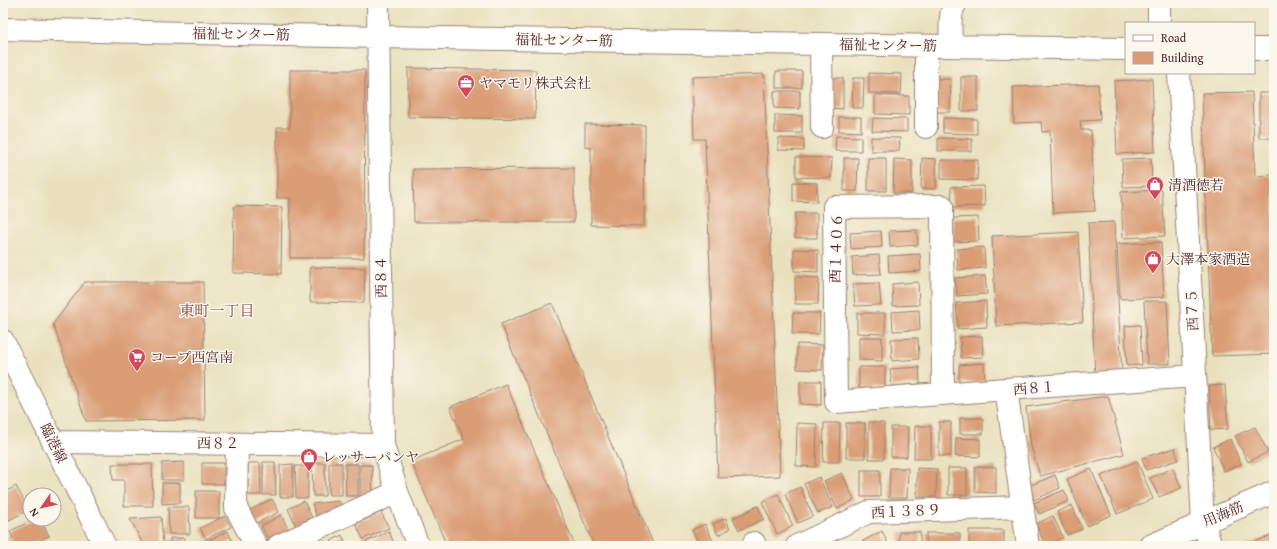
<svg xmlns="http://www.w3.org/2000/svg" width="1277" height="549" viewBox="0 0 1277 549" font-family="'Gentium Book Plus','Noto Serif JP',serif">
  <rect width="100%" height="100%" fill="#fbf7ec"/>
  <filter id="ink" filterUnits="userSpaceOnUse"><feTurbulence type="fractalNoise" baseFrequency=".025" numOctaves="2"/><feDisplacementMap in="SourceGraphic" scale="8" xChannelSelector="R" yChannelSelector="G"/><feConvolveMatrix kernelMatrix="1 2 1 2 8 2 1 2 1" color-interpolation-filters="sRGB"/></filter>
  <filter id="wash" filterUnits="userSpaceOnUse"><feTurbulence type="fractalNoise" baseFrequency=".012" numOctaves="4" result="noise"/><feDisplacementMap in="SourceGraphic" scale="16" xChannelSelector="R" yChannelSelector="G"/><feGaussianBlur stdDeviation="0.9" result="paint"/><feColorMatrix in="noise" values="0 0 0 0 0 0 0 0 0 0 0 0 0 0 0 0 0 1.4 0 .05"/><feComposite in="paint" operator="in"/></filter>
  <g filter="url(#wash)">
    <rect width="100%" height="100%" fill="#e9e1be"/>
    <g id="blocks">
      <path fill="#da9d76" d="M408,68L536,70L535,119L408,117Z
        M290,70H365L364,258H290V198H277V127H290Z
        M776,71H802V88H776Z
        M869,73L902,74L901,94L869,93Z
        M764,74L780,476L718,478L705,139H694L692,77Z
        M961,77H978V111H961Z
        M832,78H843V109L831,108Z
        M853,78H864L863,108H852Z
        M933,79H951L950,112H933Z
        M1152,79L1155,152L1117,154L1114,81Z
        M1098,84L1100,120L1080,121L1081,130H1091L1095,211L1053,213L1050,131L1042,132L1041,122L1014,123L1013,87Z
        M774,91H800V109L774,108Z
        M1252,92L1255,176L1274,175V354L1212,356L1202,93Z
        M1259,93H1274V138H1259Z
        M875,95L909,96V115L875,114Z
        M775,115L802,116V133H775Z
        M839,117H861V132L839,131Z
        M873,118L907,119V132L872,131Z
        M943,118L977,119V134L943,133Z
        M585,124L645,125L644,226L591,225V148L585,147Z
        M836,136L861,137V151H835Z
        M871,137L900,138L899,151H871Z
        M778,138L804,139V151L778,150Z
        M938,138L972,139V151H938Z
        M796,157L832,158L831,178L796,177Z
        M844,158H858L857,191H844Z
        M868,158H886V191H868Z
        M922,158L936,159V189H921Z
        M1151,158L1152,186L1123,187L1122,159Z
        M894,159L912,160V193H893Z
        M941,160H978L977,180L941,179Z
        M574,168V222H414L413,169Z
        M793,182L817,183V202L793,201Z
        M984,186L985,206L952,207L951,187Z
        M1162,190L1165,236L1123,238L1121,192Z
        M234,206L282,207L281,274L233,273Z
        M795,213H817V238H795Z
        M978,217L979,241L954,242L953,218Z
        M1114,222L1122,375L1095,376L1088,223Z
        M917,230L918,245L890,247L889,231Z
        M881,231L882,247L851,249L850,233Z
        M1078,232L1083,322L996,326L992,236Z
        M1161,242L1164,297L1120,299L1117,244Z
        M984,247L985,268L958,270L957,249Z
        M794,249L818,250V272L794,271Z
        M920,254L921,271L889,273L888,256Z
        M879,255L881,274L853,275L852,257Z
        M310,267L365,268L364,303L310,302Z
        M985,276L987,294L957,296L955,278Z
        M795,277L819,278L818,304H795Z
        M85,282H203L205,420L86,421L53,324Z
        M918,282L919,305L893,306L892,284Z
        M879,283L881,305L855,306L853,284Z
        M986,301L987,327L958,329L956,303Z
        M1144,301H1167L1170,364H1147Z
        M552,303L654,546H594L501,324Z
        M919,310L920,330L893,331L892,312Z
        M793,313H820L819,334H792Z
        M857,313H885V334L857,333Z
        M1140,325L1142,365L1127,366L1125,326Z
        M982,336L983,357L961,358L960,337Z
        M859,337H882V361L859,360Z
        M918,338L919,359L892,361L891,339Z
        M797,344L823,345L822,370L797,369Z
        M984,363L985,381L959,383V365Z
        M859,367H885V389L859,388Z
        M919,367L920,384L892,386L890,369Z
        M800,381H821V405L800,404Z
        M506,384L575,546H447L411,461L464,439L450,407Z
        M1225,385L1228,429L1211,430L1209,386Z
        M1108,396L1124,454L1040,476L1031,446L1026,407Z
        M960,418H983V434H960Z
        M869,422L884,423V459H869Z
        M939,422H951V456H939Z
        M797,423L817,424L816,467L796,466Z
        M824,423H840L839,462H823Z
        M846,423H865V458H846Z
        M915,426H931V459H914Z
        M891,427H908L907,457H891Z
        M1255,427L1268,452L1248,462L1235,436Z
        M956,438L980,439V457L955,456Z
        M1230,439L1241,464L1224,471L1213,447Z
        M1175,448L1178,460L1146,470L1142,458Z
        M1137,461L1153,499L1117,514L1101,476Z
        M184,462V480H162V463Z
        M263,462H275L276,495H263Z
        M202,463H224V484H202Z
        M248,463H260L261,495H248Z
        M312,463H325V496H313Z
        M329,463H342V495H329Z
        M112,464H152L153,506H124V480H113Z
        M293,464V497H280V465Z
        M345,464H358V496H346Z
        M360,465H372L373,498H360Z
        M295,466H308V498H296Z
        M975,467H996V493L975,492Z
        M890,468H908L907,498H889Z
        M917,468L937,469L936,497H917Z
        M948,468H967V495H948Z
        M1173,468L1181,488L1159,497L1150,478Z
        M1091,469L1111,515L1087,526L1067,479Z
        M861,470H880V497H861Z
        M842,473L854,500L837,509L824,481Z
        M1055,475L1060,488L1034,500L1029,486Z
        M819,477L833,507L818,513L804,484Z
        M162,483H180V503L162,504Z
        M16,486L29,510L3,523V493Z
        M800,487L813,516L798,523L785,494Z
        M1064,490L1069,501L1039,514L1034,503Z
        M196,491H219V518H196Z
        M778,494L793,526L777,534L762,502Z
        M272,499L279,512L257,523L250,510Z
        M304,501L312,518L296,526L288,509Z
        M339,501L342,507L317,518L312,504Z
        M1072,505L1082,529L1067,535L1057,512Z
        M758,506L764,519L739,530L733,518Z
        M168,507H189L190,534H169Z
        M381,512L389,528L363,539L356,524Z
        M281,515L289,531L269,542L261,526Z
        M225,516L231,527L206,539L200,528Z
        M1053,516L1063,538L1045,545L1036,524Z
        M161,517L163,544L160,546H144L130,519Z
        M726,518L730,529L718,535L713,524Z
        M36,519H40L49,536L27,546H5L4,543L13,539L10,531Z
        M705,524L715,545L713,546H700L692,530Z
        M969,530H1004V546L969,545Z
        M228,531L232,541L221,546H197Z
        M389,531L395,546H365L364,543Z
        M882,531L889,546H865L863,541Z
        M899,532H920V546H899Z
        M926,533H960V546H926Z
        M342,535L347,546H333L331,541Z
        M1272,535L1274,538V546H1244Z
        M170,538H185V546H171Z
        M325,541L327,546H314Z"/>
    </g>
  </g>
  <g filter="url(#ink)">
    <use href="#blocks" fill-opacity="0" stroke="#9a8074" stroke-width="1"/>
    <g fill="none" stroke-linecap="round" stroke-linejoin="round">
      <defs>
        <path id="minor" d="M378,3L383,445L397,492L418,546
          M1159,3V23
          M3,29L379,37L1126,49
          M821,44L822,127
          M926,46V127
          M951,46C951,34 948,12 956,3
          M1254,49H1274
          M1179,73L1203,523L1211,546
          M3,341L105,546
          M943,394L942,206L834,207L836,402L1006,389
          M53,442L383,445
          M237,444L236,508L256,546
          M754,543L755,546
          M278,546L397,492
          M797,546L869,512L1023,507
          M1028,546L1006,389L1195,376
          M1150,546L1274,492"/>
      </defs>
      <use href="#minor" stroke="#9a8074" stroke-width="24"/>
      <use href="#minor" stroke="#fff" stroke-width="22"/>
    </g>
  </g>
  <defs>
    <symbol id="office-pin" viewBox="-11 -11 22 30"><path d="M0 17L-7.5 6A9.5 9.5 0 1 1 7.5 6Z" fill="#d1495b" stroke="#fbf7ec"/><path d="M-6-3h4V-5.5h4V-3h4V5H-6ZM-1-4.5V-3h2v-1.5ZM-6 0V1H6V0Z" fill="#fff"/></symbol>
    <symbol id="shop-pin" viewBox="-11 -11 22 30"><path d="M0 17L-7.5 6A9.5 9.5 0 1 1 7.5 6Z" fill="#d1495b" stroke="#fbf7ec"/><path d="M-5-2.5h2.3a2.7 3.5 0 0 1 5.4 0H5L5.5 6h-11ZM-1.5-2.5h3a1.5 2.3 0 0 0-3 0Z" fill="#fff"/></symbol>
    <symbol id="supermarket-pin" viewBox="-11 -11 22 30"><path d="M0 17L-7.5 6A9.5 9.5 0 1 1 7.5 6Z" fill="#d1495b" stroke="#fbf7ec"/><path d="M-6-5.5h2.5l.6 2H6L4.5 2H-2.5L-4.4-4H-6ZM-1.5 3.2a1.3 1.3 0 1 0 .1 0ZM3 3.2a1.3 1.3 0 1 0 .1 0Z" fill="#fff"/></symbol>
  </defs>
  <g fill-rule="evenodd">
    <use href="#office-pin" x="456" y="73" width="20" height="27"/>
    <use href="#shop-pin" x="1145" y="175" width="20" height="27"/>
    <use href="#shop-pin" x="1143" y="249" width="20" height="27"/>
    <use href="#supermarket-pin" x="127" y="347" width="20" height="27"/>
    <use href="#shop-pin" x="299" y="447" width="20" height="27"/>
  </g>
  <g text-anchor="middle" stroke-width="3" stroke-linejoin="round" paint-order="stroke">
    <g font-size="14" fill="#4a1f2b" stroke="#fbf7ec">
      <text transform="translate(241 34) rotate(1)" y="5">福祉センター筋</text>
      <text transform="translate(564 40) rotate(1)" y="5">福祉センター筋</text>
      <text transform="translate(888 45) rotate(1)" y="5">福祉センター筋</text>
      <text transform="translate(836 248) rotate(-88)" y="5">西１４０６</text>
      <text transform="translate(381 277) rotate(-91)" y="5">西８４</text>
      <text transform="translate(1192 310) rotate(-93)" y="5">西７５</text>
      <text transform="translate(1034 388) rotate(-4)" y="5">西８１</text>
      <text transform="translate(54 443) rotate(64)" y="5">臨港線</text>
      <text x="218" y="448">西８２</text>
      <text transform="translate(906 511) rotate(-3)" y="5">西１３８９</text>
      <text transform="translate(1223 514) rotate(-23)" y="5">用海筋</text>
    </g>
    <g font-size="14" fill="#4a1f2b" stroke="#fbf7ec" text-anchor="start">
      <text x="479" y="88">ヤマモリ株式会社</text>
      <text x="1168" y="190">清酒徳若</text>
      <text x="1166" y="264">大澤本家酒造</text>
      <text x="150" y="362">コープ西宮南</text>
      <text x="322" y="462">レッサーパンヤ</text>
    </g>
    <g font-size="15" fill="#7c4b45" stroke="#fbf7ec">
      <text x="217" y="316">東町一丁目</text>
    </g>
  </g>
  <rect width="1277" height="549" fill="none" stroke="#fbf7ec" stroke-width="16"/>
  <rect x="1125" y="22" width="130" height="52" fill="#fbf7ec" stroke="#b4a19f"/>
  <rect x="1133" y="35" width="20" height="6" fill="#ffffff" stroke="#b4a19f"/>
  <text x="1161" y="42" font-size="12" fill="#4a1f2b">Road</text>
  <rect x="1133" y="52" width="20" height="12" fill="#da9d76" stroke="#b4a19f"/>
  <text x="1161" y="62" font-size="12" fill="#4a1f2b">Building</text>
  <g transform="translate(42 507) rotate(236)"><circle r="19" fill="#fbf7ec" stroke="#b4a19f"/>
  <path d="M0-3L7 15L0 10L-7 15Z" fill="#d1495b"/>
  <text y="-6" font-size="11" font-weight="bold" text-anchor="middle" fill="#4a1f2b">N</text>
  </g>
</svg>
